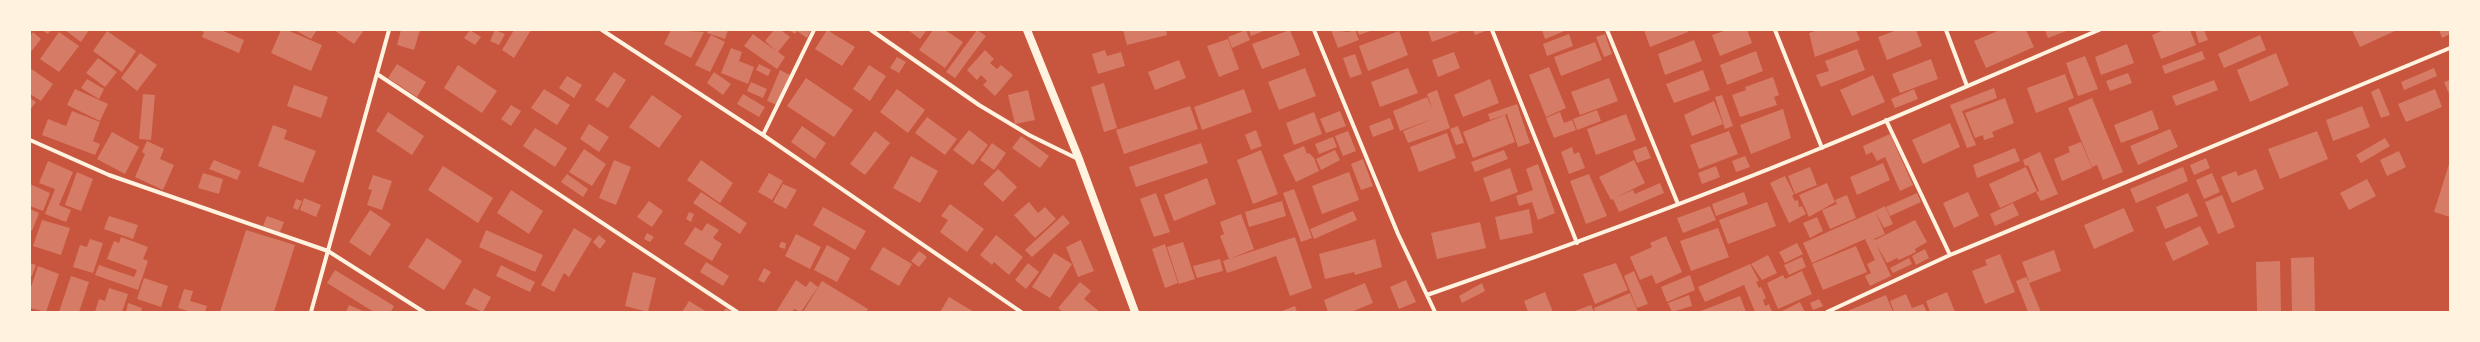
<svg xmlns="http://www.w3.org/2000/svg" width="2480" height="342" viewBox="0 0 2480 342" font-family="Commissioner,sans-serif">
  <rect width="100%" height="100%" fill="#c8553d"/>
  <path fill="#d67c66" d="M42,30H51L48,34Z
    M65,30H89L81,42Z
    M200,30H221L244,40L239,53L202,37L204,32Z
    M281,30H287L322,45L311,71L271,53Z
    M295,30H317L311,39Z
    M334,30H364L354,44Z
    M401,30H420L414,50L397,45Z
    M470,30L481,37L475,45L464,38Z
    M495,30L505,34L499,45L490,41Z
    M514,30H531L514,58L502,50Z
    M671,30L704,32L691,58L664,44Z
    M708,30H728L725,39L707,33Z
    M774,30H781L790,37L778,52L785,57L777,69L744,46L753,34L776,51L765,41Z
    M789,30H811L807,38L797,31L795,34Z
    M827,30L855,47L842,66L815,49Z
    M908,30H927L920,39Z
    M933,30H945L963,42L945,68L919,50Z
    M977,30L986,36L955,78L946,72Z
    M1123,30H1166L1167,35L1127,45Z
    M1246,30L1250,40L1232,48L1228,37Z
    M1249,30H1266L1251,36Z
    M1290,30L1300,55L1262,69L1252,44Z
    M1331,30L1348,32L1355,30L1359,40L1338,48Z
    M1357,30H1373L1359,35Z
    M1428,30H1463L1432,42Z
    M1473,30H1488L1475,35Z
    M1542,30H1567L1545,39Z
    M1644,30H1687L1688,32L1650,47Z
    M1727,30H1747L1752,43L1720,56L1712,35Z
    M1818,30H1856L1860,40L1815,57L1809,33Z
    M1897,30H1916L1922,46L1887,60L1878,37Z
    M2000,30H2026L2034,47L1986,68L1974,41Z
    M2045,30H2069L2048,38Z
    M2164,30H2190L2196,45L2161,59L2152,35Z
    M2195,30H2204L2208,40L2199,43Z
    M2352,30H2397L2360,47Z
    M2439,30H2450V34L2442,38Z
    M107,31L136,51L122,72L93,51Z
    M1399,31L1408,55L1368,71L1359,46Z
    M33,32L41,39L30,53V37Z
    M59,32L79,46L59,72L40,59Z
    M1569,34L1573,46L1547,56L1543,44Z
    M1605,34L1612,54L1604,57L1596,37Z
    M711,35L725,42L710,72L695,65Z
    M2260,35L2266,50L2224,68L2218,54Z
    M1228,39L1239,69L1219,77L1207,46Z
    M1694,40L1702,61L1665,75L1658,54Z
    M1595,42L1602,60L1561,76L1554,57Z
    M2127,44L2134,63L2101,75L2095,57Z
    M731,48L742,52L739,61L754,67L748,84L721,73Z
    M1857,49L1865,70L1821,87L1816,75L1829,71L1825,61Z
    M985,50L994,59L990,63L997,69L1001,65L1013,75L995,96L983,85L987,81L981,75L977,80L967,70Z
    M1105,50L1107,56L1121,52L1125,66L1098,74L1092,54Z
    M1756,51L1763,71L1727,85L1720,65Z
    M2202,51L2205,59L2165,74L2162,66Z
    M1454,52L1460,68L1438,77L1432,60Z
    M140,53L157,65L137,91L121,78Z
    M2276,53L2289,85L2250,102L2237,70Z
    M1355,54L1362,74L1350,78L1343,58Z
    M2085,56L2098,89L2078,96L2066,63Z
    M897,57L906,62L899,73L890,68Z
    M98,58L117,72L105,87L86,73Z
    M1931,59L1938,79L1900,93L1892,74Z
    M1179,60L1186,78L1155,90L1148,72Z
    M397,64L426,82L417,97L388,78Z
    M759,64L771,70L768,76L756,70Z
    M458,65L497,91L482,113L444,88Z
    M869,65L886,76L870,101L853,89Z
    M1549,67L1566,108L1546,117L1529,75Z
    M30,68L53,84L41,101L30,94Z
    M1305,68L1316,96L1279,110L1268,82Z
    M1408,68L1418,93L1380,107L1371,82Z
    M2434,68L2437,76L2404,90L2401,82Z
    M780,70L790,75L777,105L767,101Z
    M1703,70L1710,90L1674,103L1666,84Z
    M614,72L626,80L608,108L595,100Z
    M714,72L731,84L723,95L707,83Z
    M2128,73L2132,83L2110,91L2106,81Z
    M2065,74L2074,98L2036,113L2027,88Z
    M1873,75L1885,102L1852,116L1840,90Z
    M567,76L582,85L574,98L559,88Z
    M1773,77L1779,95L1774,97L1777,105L1740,117L1732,95L1746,90L1745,87Z
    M806,78L853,110L834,137L787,106Z
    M1609,78L1618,101L1580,115L1571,92Z
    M87,79L104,89L99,99L81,88Z
    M1490,79L1499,103L1463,117L1454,95Z
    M2214,80L2218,90L2176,106L2172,96Z
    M2450,80V96L2444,82Z
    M751,82L767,89L763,98L747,91Z
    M1104,83L1117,128L1104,132L1091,87Z
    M294,85L328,97L321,118L287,106Z
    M1994,88L1997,98L1962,111L1976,145L1967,148L1950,105Z
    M2379,88L2390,115L2381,118L2371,92Z
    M75,89L108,104L100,121L67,105Z
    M544,89L570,105L557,125L531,108Z
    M897,89L925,110L908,133L880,112Z
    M1244,89L1252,112L1202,130L1194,107Z
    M1914,89L1918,99L1895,108L1891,99Z
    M2435,89L2442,107L2406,122L2398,104Z
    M1028,90L1035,120L1015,124L1008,95Z
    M1437,90L1450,128L1408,143L1403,131L1435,118L1400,131L1393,111L1427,97L1433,110L1427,94Z
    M143,94L155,95L151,140L139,139Z
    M743,94L765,107L759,117L737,104Z
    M652,95L682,116L659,148L629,127Z
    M1722,95L1733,126L1725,129L1715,97Z
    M30,98L36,102L30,110Z
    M2005,98L2014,123L1992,132L1994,137L1984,140L1983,135L1975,138L1965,113Z
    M2092,98L2123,172L2103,180L2097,165L2092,167L2068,108Z
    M1714,101L1723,124L1692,136L1684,115Z
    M1517,104L1530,143L1518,147L1507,114L1490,120L1488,114Z
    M511,105L521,111L511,126L501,119Z
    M1190,106L1198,129L1124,154L1116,130Z
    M2362,106L2370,127L2333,141L2326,120Z
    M1783,109L1791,138L1751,154L1740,125Z
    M1597,110L1601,121L1577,130L1573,119Z
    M2152,110L2159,129L2121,143L2114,125Z
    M72,111L100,122L93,141L100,144L95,155L42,135L48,119L66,126Z
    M1340,111L1346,126L1326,133L1320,119Z
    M388,112L424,136L412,155L376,131Z
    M1314,112L1322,134L1294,145L1286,123Z
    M1560,112L1564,123L1572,120L1576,130L1554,138L1546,118Z
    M1626,114L1636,140L1596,155L1587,129Z
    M1505,115L1515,142L1473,158L1463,132Z
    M927,117L957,139L945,155L915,133Z
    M1390,118L1394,129L1373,137L1369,126Z
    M1950,123L1960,147L1923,164L1912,140Z
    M589,124L609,137L599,152L580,139Z
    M273,125L287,130L284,139L316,151L303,183L258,166Z
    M802,126L826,143L815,159L791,142Z
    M1458,126L1464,143L1456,145L1450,129Z
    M535,128L567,148L555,167L523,146Z
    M2170,129L2178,147L2138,165L2130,146Z
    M969,130L988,145L973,165L953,150Z
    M1256,130L1262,146L1251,150L1245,135Z
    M875,131L890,143L865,175L850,164Z
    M1348,131L1356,151L1343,156L1335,136Z
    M1729,131L1738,154L1699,169L1690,145Z
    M2317,131L2328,159L2280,179L2268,149Z
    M112,132L139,147L125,174L97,159Z
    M1447,133L1456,158L1419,172L1410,147Z
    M1890,134L1913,185L1900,191L1885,157L1877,161L1872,152L1866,155L1863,146Z
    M1021,136L1049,156L1040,168L1012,148Z
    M1333,137L1337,147L1319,154L1315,144Z
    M2385,138L2390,146L2361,163L2356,155Z
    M147,141L164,149L160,159L174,165L163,190L135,177L145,154L142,152Z
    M2081,142L2092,168L2062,181L2054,159L2070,152L2068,147Z
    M992,143L1006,153L994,170L980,160Z
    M1201,143L1208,163L1136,187L1129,167Z
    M1304,146L1307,154L1309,153L1314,158L1319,171L1296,182L1283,155Z
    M1646,146L1651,158L1637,163L1633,151Z
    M1572,147L1574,154L1579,152L1585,168L1569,174L1561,152Z
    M2015,148L2020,161L1977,178L1973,165Z
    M584,149L606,164L592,186L569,172Z
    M1261,150L1278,194L1253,204L1237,160Z
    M1335,150L1340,160L1321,170L1316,159Z
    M1504,150L1508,159L1475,172L1471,162Z
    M2399,151L2406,167L2387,176L2380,160Z
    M2040,152L2058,194L2041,201L2036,192L2039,191L2028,165L2025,166L2023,160Z
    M911,156L938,171L920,203L893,188Z
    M1745,156L1750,167L1736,172L1732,161Z
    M2206,158L2210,168L2194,175L2190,165Z
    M1363,159L1373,186L1361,190L1351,164Z
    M214,160L241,171L237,180L209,169Z
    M614,160L631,167L616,205L599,198Z
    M701,160L733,183L720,203L687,180Z
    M1634,160L1645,183L1611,200L1599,177Z
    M48,161L73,172L59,205L71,210L66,222L45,214L55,189L39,183Z
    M2450,161V217L2434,212Z
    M1883,163L1890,180L1857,195L1850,177Z
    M1538,164L1555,213L1538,220L1532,202L1519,206L1516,196L1533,190L1526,169Z
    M443,166L493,198L478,223L428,190Z
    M1716,166L1720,177L1702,184L1698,173Z
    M1810,167L1817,185L1795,194L1788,176Z
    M2026,167L2037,191L2000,208L1989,184Z
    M2183,167L2188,181L2136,203L2130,189Z
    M1510,168L1518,192L1491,202L1483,178Z
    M998,169L1017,187L1003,202L983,184Z
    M2256,169L2264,189L2232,203L2221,177L2236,171L2238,176Z
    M77,172L93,179L81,211L65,205Z
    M1349,172L1359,200L1322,214L1312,186Z
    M203,173L223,179L219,194L198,188Z
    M769,173L783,181L772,200L758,192Z
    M2212,173L2220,192L2204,199L2196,180Z
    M567,174L588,189L583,197L561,182Z
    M1589,174L1607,216L1586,224L1570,181Z
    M373,175L392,181L382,210L367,205L372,190L368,189Z
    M1785,176L1794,194L1792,196L1795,201L1798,200L1799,207L1802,206L1806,214L1789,223L1770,183Z
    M1207,178L1216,204L1174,221L1164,195Z
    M2367,179L2376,196L2349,210L2340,193Z
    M1660,183L1664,193L1619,212L1613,199L1633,190L1635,194Z
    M1827,183L1835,202L1809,217L1799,195Z
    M30,184L50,193L43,211L30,206Z
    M783,184L797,190L786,209L773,202Z
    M1294,189L1312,238L1301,242L1283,193Z
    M511,190L543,211L529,234L497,213Z
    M701,192L747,223L740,234L693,203Z
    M1744,192L1748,204L1716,216L1712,204Z
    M1968,192L1979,216L1954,228L1943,203Z
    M1156,193L1170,232L1154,237L1140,199Z
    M1917,193L1921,202L1890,216L1886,207Z
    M2188,193L2198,216L2165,229L2156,207Z
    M1847,195L1856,218L1830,229L1822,210L1837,204L1835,200Z
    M2222,195L2235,227L2218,234L2205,202Z
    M304,198L321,205L316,217L300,210Z
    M296,199L302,201L298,210L293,208Z
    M649,201L663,211L652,227L637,217Z
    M1282,201L1286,216L1249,227L1245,212Z
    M1029,202L1038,213L1045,207L1056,219L1035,238L1014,215Z
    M1767,202L1776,226L1728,244L1719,220Z
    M2013,203L2019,215L1995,226L1990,214Z
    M950,204L984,229L967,252L940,232L948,220L941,216Z
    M1710,206L1716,220L1683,233L1677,218Z
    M1885,206L1893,224L1884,228L1875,211Z
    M823,207L866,231L855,250L813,225Z
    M2124,208L2134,231L2094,249L2084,225Z
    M30,209L39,213L32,231L30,230Z
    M1529,209L1533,233L1500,240L1495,217Z
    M370,210L391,224L370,256L349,242Z
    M1353,211L1357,220L1314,239L1310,229Z
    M1875,211L1885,234L1874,239L1875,240L1915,220L1927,242L1915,249L1916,252L1899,260L1897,258L1887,263L1876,244L1891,276L1870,286L1865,276L1871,273L1867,264L1875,260L1865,239L1812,263L1803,243Z
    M689,212L694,214L691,222L686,219Z
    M1241,214L1254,249L1229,259L1220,236L1224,234L1220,222Z
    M1063,215L1070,223L1032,257L1025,250Z
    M109,216L138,225L133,239L104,229Z
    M267,216L284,222L280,232L263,226Z
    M1817,217L1823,231L1810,238L1803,223Z
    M42,220L70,228L61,255L33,246Z
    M1480,222L1486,248L1437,259L1431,233Z
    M707,223L719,230L713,238L722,244L712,261L684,244L695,227L702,231Z
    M2200,226L2209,244L2173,261L2165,243Z
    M574,228L592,239L569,277L564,273L554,292L541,285Z
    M1718,228L1729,257L1691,271L1680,241Z
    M246,230L295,245L274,312H220Z
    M486,230L543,255L535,272L479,247Z
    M647,233L654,237L650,242L644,239Z
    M796,234L821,247L810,269L785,256Z
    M599,235L606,241L600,249L593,242Z
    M996,235L1023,257L1009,275L994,262L992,265L980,255Z
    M1666,236L1682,272L1656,284L1652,275L1640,280L1630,257L1652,247L1650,243Z
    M121,237L148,247L143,259L148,261L138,290L95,275L99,265L134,277L137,270L107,259L114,241L119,243Z
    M1295,237L1312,288L1290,296L1276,256L1227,273L1223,261Z
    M427,238L462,261L444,290L408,267Z
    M90,239L103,243L93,273L73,267L80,245L87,247Z
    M1375,239L1382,267L1355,275L1354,272L1325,279L1319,254Z
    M1081,240L1094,271L1078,277L1066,247Z
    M781,242L786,243L785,249L779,247Z
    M1183,242L1195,279L1179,284L1167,247Z
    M1797,243L1803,254L1785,263L1779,252Z
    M1165,244L1178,283L1165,288L1152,249Z
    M827,245L850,258L837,282L814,270Z
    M1856,246L1867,272L1823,290L1812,264Z
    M883,247L912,264L899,286L870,269Z
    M1925,249L1929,258L1916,265L1912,256Z
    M2054,250L2061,271L2029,283L2041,312H2028L2016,281L2026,277L2029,281L2022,262Z
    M919,251L927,257L919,267L911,261Z
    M1054,253L1072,264L1050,298L1032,287Z
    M2000,254L2015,292L1985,304L1972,271L1987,265L1985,260Z
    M1768,255L1777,273L1762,280L1751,264Z
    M1802,257L1806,267L1789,275L1784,265Z
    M2314,257L2315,312H2292L2291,258Z
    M1909,258L1912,264L1893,273L1890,268Z
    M1220,259L1223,271L1197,278L1193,266Z
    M2280,261L2281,312H2257L2256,262Z
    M706,262L729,276L723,286L700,272Z
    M30,263L36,265L32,276H30Z
    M1028,263L1039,272L1026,289L1015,280Z
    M1616,263L1628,290L1595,304L1583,274Z
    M1750,264L1759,281L1756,282L1759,288L1761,287L1766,298L1763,300L1765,306L1769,304L1772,312H1755L1744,285L1705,302L1698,287Z
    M501,265L535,282L530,292L496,276Z
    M38,266L59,274L46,312L30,308V290Z
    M764,268L771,272L764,283L758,280Z
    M335,270L394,306L391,312H374L327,283Z
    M1634,271L1648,304L1637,308L1624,276Z
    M1802,271L1812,294L1778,309L1767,283L1783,275L1785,279Z
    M633,272L656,278L648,312L625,306Z
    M1690,275L1695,290L1667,302L1661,287Z
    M71,276L89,282L79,312H59Z
    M144,278L168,286L161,307L137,299Z
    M796,280L806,287L810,281L818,287L801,312L794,309L792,312H776Z
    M1406,280L1416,302L1399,309L1390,287Z
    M822,281L868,309L866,312H803Z
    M1080,282L1091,291L1084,299L1100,312H1063L1058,308Z
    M1365,283L1373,303L1351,312H1328L1324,300Z
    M1482,283L1485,291L1462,303L1459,296Z
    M109,288L128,294L122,312H95L99,299L105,301Z
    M474,288L491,297L483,312L465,304Z
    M184,289L193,291L190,301L207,306L205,312H191L178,308Z
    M1545,292L1553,312H1528L1524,301Z
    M1947,292L1955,312H1930L1926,301Z
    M1630,293L1638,312H1595L1594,308Z
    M1906,294L1912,308L1923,304L1927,312H1894L1890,301Z
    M1689,295L1692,306L1672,312L1668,303Z
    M1886,295L1893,312H1845Z
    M1740,296L1746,312H1698Z
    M949,297L974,312H940Z
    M1819,299L1823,306L1813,310L1810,303Z
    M689,301L707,312H682Z
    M1800,302L1805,312H1780Z
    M128,303L142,308L141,312H126Z
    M349,305L365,312H346Z
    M1591,305L1594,312H1572Z
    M1295,306L1297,312H1279Z
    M726,308L730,311L729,312H723Z"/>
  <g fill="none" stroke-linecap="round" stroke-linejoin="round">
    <path stroke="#fff3e0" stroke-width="4" d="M602,30L763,135L1021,312
      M871,30L979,105L1029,135L1078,159
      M1314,30L1398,234L1435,312
      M1492,30L1577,243
      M1607,30L1678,204
      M1775,30L1822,148
      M1946,30L1967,86
      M377,74L737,312
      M1886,120L1950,255
      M763,135L814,30
      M30,140L109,175L328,251L424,312
      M1427,295C1560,249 1692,201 1821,148C1914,110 2006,69 2099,30
      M311,312L389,30
      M1827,312L1950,255L2450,48"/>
    <path stroke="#fff3e0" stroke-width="8" d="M1027,30L1079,159L1135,312"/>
  </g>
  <rect width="2480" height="342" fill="none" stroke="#fff3e0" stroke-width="62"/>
</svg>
